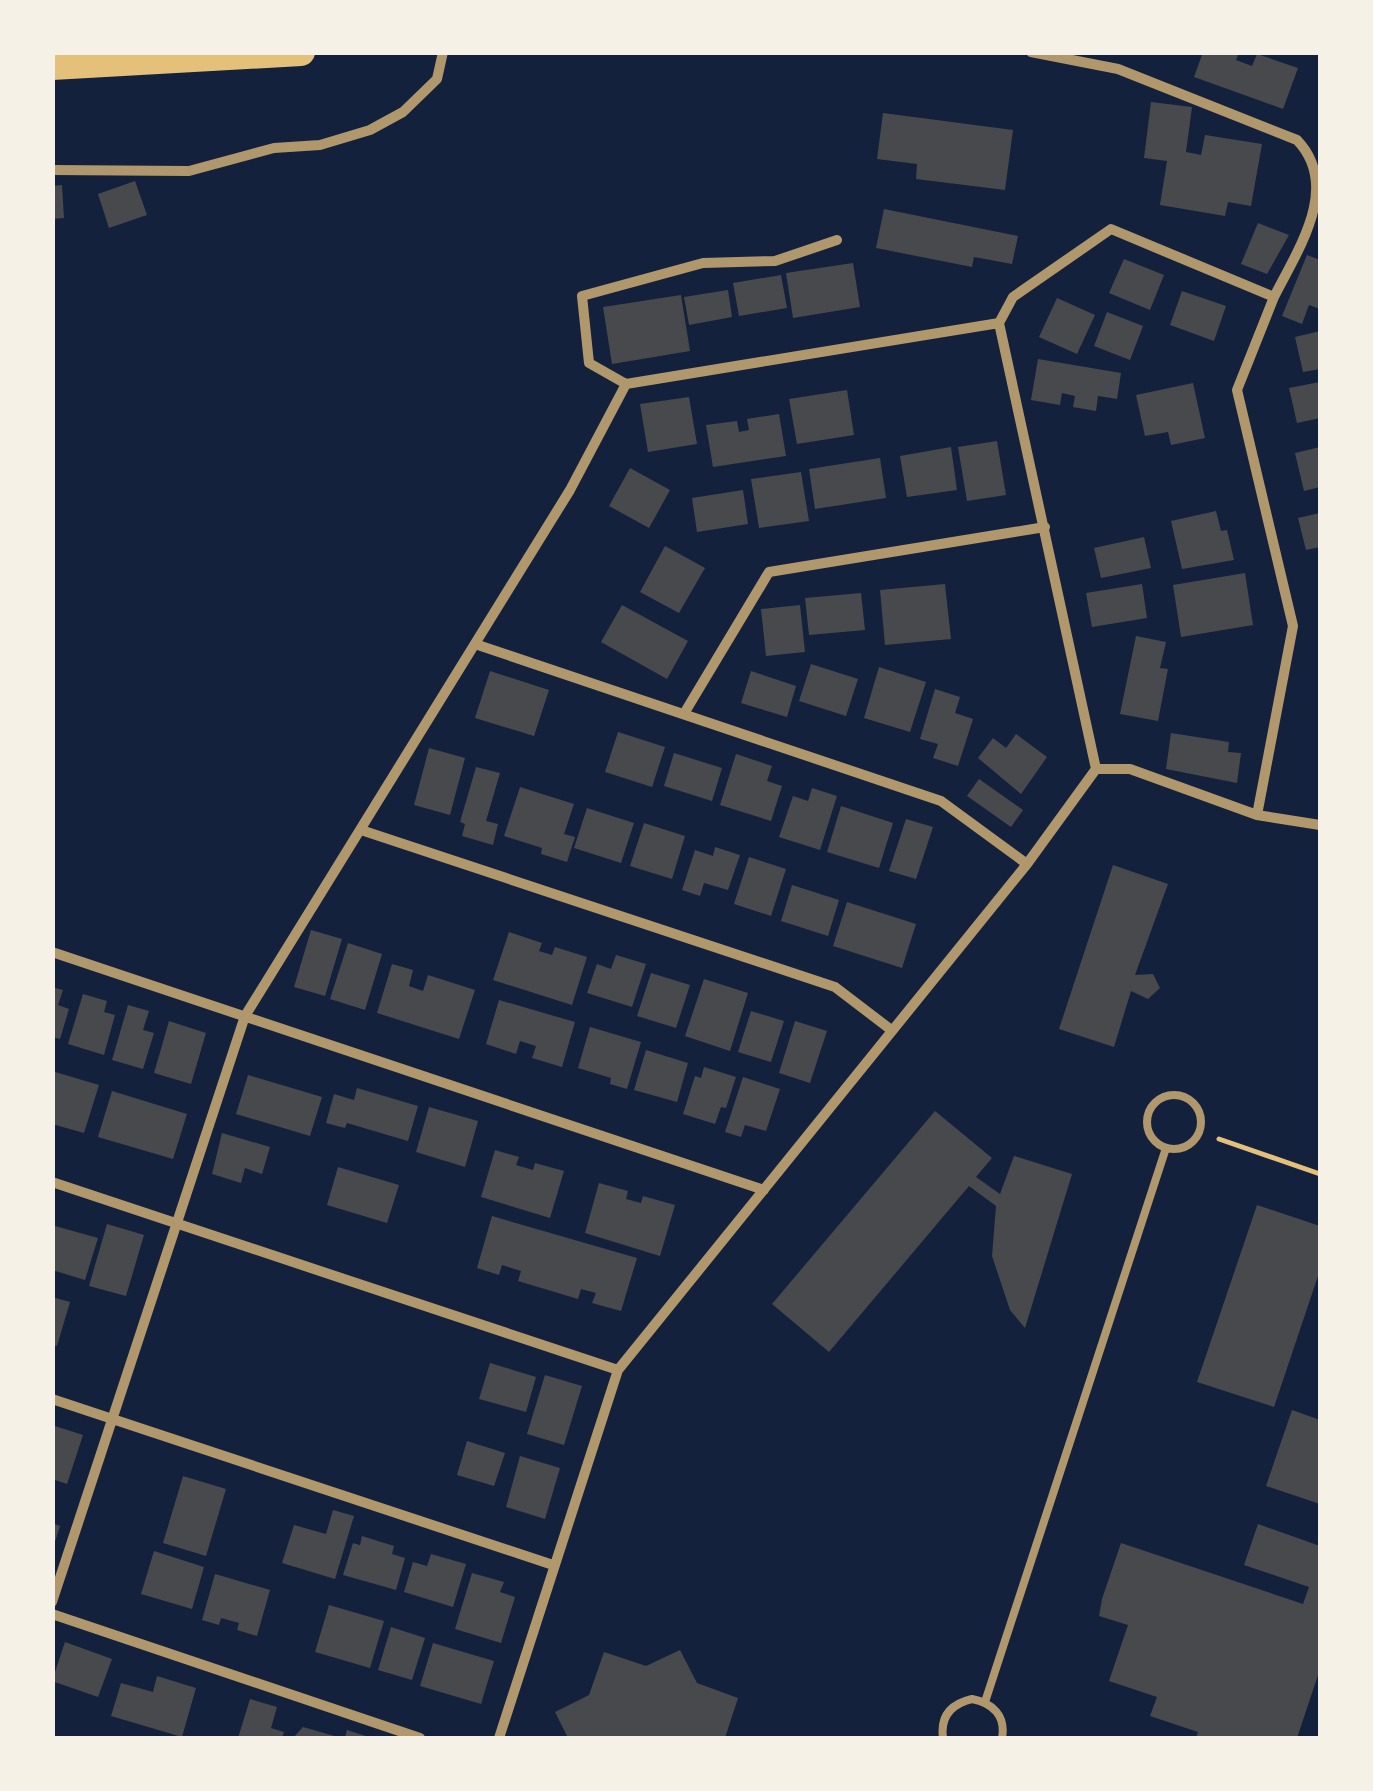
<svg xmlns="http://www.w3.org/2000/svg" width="1373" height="1791" viewBox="0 0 1373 1791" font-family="Quicksand,sans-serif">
  <rect width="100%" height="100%" fill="#14213d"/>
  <path fill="#48494c" d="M1203,52H1239L1236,60L1252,66L1257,54L1298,68L1283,109L1194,77Z
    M1151,102L1192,107L1186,152L1201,155L1205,135L1262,144L1251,206L1228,202L1225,216L1160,205L1167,161L1144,158Z
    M883,113L1013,130L1005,190L916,179L917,164L877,159Z
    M135,181L147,215L109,228L98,194Z
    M62,185L64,218L52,219V186Z
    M884,209L1018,236L1012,264L974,257L972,267L876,248Z
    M1258,223L1289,235L1267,274L1241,264Z
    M1307,255L1320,260V309L1309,305L1302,324L1282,316Z
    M1124,259L1164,275L1150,310L1109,293Z
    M853,263L860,307L793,318L786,273Z
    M781,275L787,308L739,316L733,283Z
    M728,290L732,317L689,325L684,297Z
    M1182,291L1226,306L1214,341L1170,325Z
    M681,295L690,351L612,364L603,307Z
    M1057,298L1095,315L1077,354L1039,337Z
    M1107,312L1143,326L1130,360L1094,346Z
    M1320,331V369L1303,372L1295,337Z
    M1038,359L1121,373L1117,399L1098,396L1096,411L1073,407L1075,396L1062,393L1060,405L1031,400Z
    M1320,382V418L1297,423L1289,388Z
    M1193,383L1205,438L1171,445L1168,432L1145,436L1136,395Z
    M847,390L854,435L797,444L789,399Z
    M689,397L697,444L648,452L640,404Z
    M779,414L786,456L713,467L706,425L737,421L739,432L749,430L747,419Z
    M997,441L1006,495L967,501L958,447Z
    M951,447L957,490L907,497L900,456Z
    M1320,447V487L1304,491L1295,453Z
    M880,458L886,498L815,509L809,469Z
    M630,468L670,490L649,528L609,506Z
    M801,472L809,521L759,528L751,479Z
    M743,490L748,524L697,532L692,498Z
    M1216,511L1221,531L1227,530L1234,560L1182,569L1171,521Z
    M1320,513V547L1306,550L1298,518Z
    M1144,537L1151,568L1101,578L1094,548Z
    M665,546L705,568L679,613L640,592Z
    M1245,573L1253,625L1181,637L1173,585Z
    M945,584L951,639L885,645L880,590Z
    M1142,584L1147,618L1092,627L1086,593Z
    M861,593L865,630L809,635L805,598Z
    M622,605L688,641L667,679L601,642Z
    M800,605L805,652L766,656L761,609Z
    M1136,636L1166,642L1160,668L1168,669L1158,721L1120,714Z
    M811,664L858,679L846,716L799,701Z
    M879,667L926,682L910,732L864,718Z
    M490,671L549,690L534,736L475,718Z
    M751,671L796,686L787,717L741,703Z
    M935,689L960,697L955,713L973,719L958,766L933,758L938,744L920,739Z
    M618,732L665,747L652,787L605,772Z
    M1171,733L1229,742L1228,752L1241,753L1237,783L1166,769Z
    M1016,734L1047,757L1021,794L978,758L993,738L1006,748Z
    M429,748L465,758L450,815L414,805Z
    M674,753L722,768L712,801L664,786Z
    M736,754L772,766L767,781L782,786L771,821L720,805Z
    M476,767L500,773L486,821L498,824L493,845L462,836L465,824L460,822Z
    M979,779L1023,810L1011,827L967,796Z
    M520,787L574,804L564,834L575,837L567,862L541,854L542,848L504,836Z
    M812,788L837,796L820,850L779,837L793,796L808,801Z
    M841,806L893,823L879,868L827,852Z
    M587,808L634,823L621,863L574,848Z
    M906,819L933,827L916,879L889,871Z
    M644,823L685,836L672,879L630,866Z
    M715,847L740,855L728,890L704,883L700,896L682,890L695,850L713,856Z
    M749,857L786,869L771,916L734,904Z
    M1113,865L1168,884L1135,975L1153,974L1160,988L1148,999L1131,991L1114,1047L1059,1029Z
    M792,885L839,900L828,936L781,921Z
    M847,902L916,924L902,968L833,946Z
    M311,930L342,939L325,996L294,987Z
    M509,932L542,943L539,951L552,955L555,947L587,957L572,1005L493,980Z
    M348,943L382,954L365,1010L330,999Z
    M616,955L646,964L632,1007L587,993L597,964L611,969Z
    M392,964L413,970L409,986L423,991L428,975L475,990L459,1039L377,1013Z
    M651,973L690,985L676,1028L637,1016Z
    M704,979L748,993L730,1051L685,1036Z
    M52,987L63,990L58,1005L69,1009L60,1039L52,1037Z
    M83,994L107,1001L104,1012L115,1015L104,1055L68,1044Z
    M499,1000L575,1022L562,1067L532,1058L536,1046L520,1041L516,1054L486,1044Z
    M128,1005L149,1011L143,1030L154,1033L143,1069L112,1060Z
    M751,1011L784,1021L771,1062L738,1052Z
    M169,1021L206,1033L191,1084L154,1073Z
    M795,1021L827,1031L810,1083L779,1073Z
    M590,1027L641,1042L627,1089L610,1084L611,1078L578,1068Z
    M646,1050L688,1063L677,1102L634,1090Z
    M704,1067L736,1077L726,1108L721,1107L715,1124L683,1114L695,1076L701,1078Z
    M52,1071L99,1085L84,1133L52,1124Z
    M248,1075L322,1097L310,1136L236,1114Z
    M743,1077L780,1089L766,1131L745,1125L741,1137L725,1132Z
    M357,1088L418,1106L408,1141L347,1123L345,1128L326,1123L334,1094L354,1100Z
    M112,1091L187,1114L173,1159L98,1137Z
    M429,1107L478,1121L465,1167L416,1152Z
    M935,1111L992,1158L976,1177L1000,1194L1014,1156L1072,1174L1025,1328L1010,1310L992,1256L996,1206L969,1186L829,1352L772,1304Z
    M222,1133L270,1147L262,1174L245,1168L241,1183L212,1174Z
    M495,1150L519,1157L516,1165L533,1170L535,1163L564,1171L550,1218L481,1197Z
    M338,1167L399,1185L387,1223L327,1205Z
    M599,1183L628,1191L626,1199L641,1203L643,1196L675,1205L660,1256L585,1233Z
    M1257,1205L1320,1226V1270L1274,1407L1197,1382Z
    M492,1216L637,1258L621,1311L592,1303L596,1293L581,1289L578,1299L518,1281L521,1271L502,1265L499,1275L477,1268Z
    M107,1224L144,1235L126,1296L89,1286Z
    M55,1226L98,1238L85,1280L52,1270Z
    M52,1297L70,1302L57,1346L52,1345Z
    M490,1363L536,1377L526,1412L479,1399Z
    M545,1375L582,1386L564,1445L527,1434Z
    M1292,1410L1320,1420V1504L1266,1486Z
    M52,1425L83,1435L67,1484L52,1479Z
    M467,1441L505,1453L494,1486L457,1475Z
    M520,1456L560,1468L545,1519L506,1507Z
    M183,1476L226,1489L206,1556L163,1543Z
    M333,1510L354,1516L335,1579L282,1563L294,1525L326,1534Z
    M52,1523L60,1526L53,1548H52Z
    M1258,1524L1320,1546V1669L1297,1738H1196L1198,1732L1150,1716L1157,1697L1109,1681L1128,1625L1099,1616L1102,1599L1121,1543L1303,1604L1309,1587L1244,1565Z
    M362,1536L394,1546L392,1554L405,1558L396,1590L343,1575L353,1543L360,1545Z
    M154,1551L204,1567L192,1609L141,1594Z
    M431,1554L466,1564L453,1607L404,1592L413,1562L427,1566Z
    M472,1573L504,1582L500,1592L515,1597L501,1643L455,1629Z
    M215,1574L270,1590L257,1636L237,1630L239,1623L221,1618L219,1625L202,1620Z
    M329,1605L384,1621L370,1668L315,1652Z
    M391,1627L425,1638L412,1680L378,1670Z
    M65,1642L112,1659L98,1697L52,1681Z
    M433,1643L494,1661L481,1704L420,1686Z
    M680,1650L697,1683L738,1698L725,1738H568L555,1712L589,1695L604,1652L646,1666Z
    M157,1676L196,1688L182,1737L111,1716L121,1683L153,1692Z
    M250,1699L277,1707L271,1728L284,1732L282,1738H238Z
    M303,1727L338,1737V1738H293Z
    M347,1730L372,1738H345Z"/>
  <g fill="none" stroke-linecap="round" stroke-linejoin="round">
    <path stroke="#e5c07b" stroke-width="5" d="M1219,1139L1320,1174"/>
    <path stroke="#b1986c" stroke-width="8" d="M1147 1122a27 27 0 1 1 54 0a27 27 0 1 1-54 0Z
      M985,1702L1166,1148
      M943,1738C940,1716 951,1704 972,1699C993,1703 1006,1716 1002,1738"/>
    <path stroke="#b1986c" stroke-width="10" d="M1031,52L1118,69L1297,140C1342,187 1297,251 1274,297
      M52,170L189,171L274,148L320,145L370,130L403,112L437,79L443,52
      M626,384L589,363L582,296L703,263L775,261L837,240
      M475,644L941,801L1027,864
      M685,712L769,572L1045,527
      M1096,769H1130L1257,815L1320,825
      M361,830L835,987L890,1029
      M52,952L764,1190
      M52,1182L618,1370
      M52,1399L553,1565
      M52,1602L245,1016L570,490L626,384L999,323
      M52,1614L420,1738
      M499,1738L618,1370L1027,864L1096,769L999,323L1013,297L1111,229L1274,297L1237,390L1293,626L1257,815"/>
    <path stroke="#e5c07b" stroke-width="28" d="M52,66L301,52"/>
  </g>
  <rect width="1373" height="1791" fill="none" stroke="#f6f1e7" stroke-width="110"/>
</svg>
